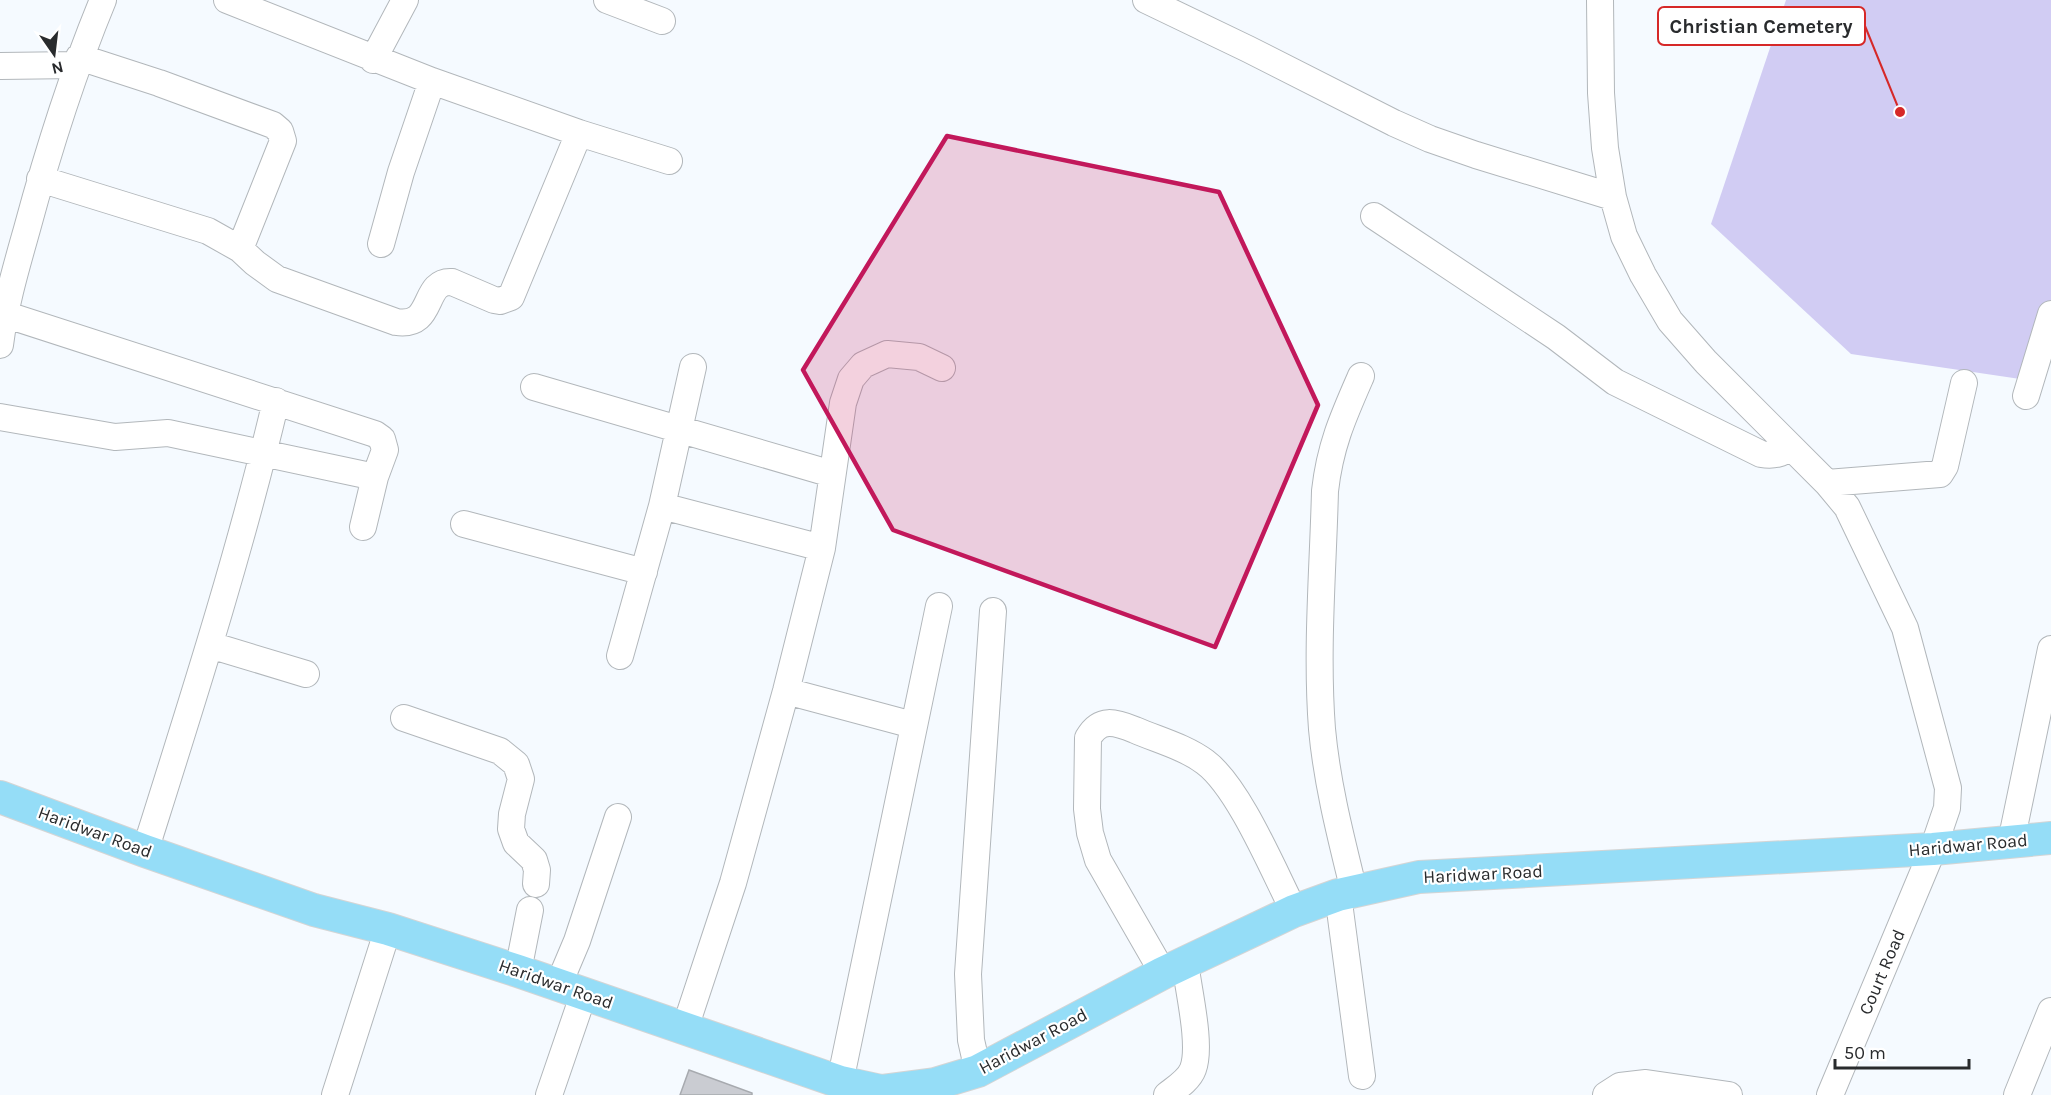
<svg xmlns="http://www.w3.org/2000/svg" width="2051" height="1095" viewBox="0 0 2051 1095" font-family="Karla,sans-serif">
  <rect width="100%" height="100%" fill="#f5faff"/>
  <path fill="#d1ccf3" d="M1786,0H2051V302L2027,380L1851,354L1711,224Z"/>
  <path fill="#caccd2" stroke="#a7aaaf" stroke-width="1.5" d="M689,1070L752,1093V1095H680Z"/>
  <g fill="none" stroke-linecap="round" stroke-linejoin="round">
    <defs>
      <path id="minor" d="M227,0L432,81L579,133L669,161
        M607,0L662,21
        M1146,0L1248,49L1394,123L1430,139L1476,155L1613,197
        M1600,0L1601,93L1605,148L1613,197L1624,236L1643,275L1670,321L1706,362L1827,483L1847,507L1905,628L1948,788L1947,808L1933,849L1830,1095
        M79,57L159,83L273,125L280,131L283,141L240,249
        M373,60L405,0
        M0,66L76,65
        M40,179L208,231L240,249L255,263L277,279L396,322C436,328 421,280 452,282L494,300L500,301L511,297L579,133
        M1374,216L1556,337L1615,382L1761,454C1774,456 1781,454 1791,447
        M381,244L401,172L432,81
        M4,314L375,434L382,439L385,450L375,477L363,527
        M0,345C5,305 16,268 27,229C48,151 72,75 103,0
        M534,387L832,474
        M2026,396L2051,314
        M0,417L115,437L168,433L375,477
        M1827,483L1940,474L1945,466L1964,383
        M662,506L822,548
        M464,524L644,572
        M210,645L306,674
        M620,656L662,506L693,367
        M786,691L913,725
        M404,718L500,751L516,764L521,779L512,814L511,829L516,843L534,860L537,870L536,884
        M2011,842L2051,649
        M145,851C192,702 240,553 276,401
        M1354,891C1341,838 1327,784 1322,729C1316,650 1323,570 1325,491C1330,446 1343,417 1361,376
        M1338,895L1362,1076
        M518,971L530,910
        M1163,973L1098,860L1090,833L1087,809L1088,738C1100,717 1115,722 1135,730C1158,740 1185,747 1205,762C1239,787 1274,872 1294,911
        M558,986L577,941L618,817
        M685,1028L733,883L786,691L822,548L843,403L851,379L863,365L887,354L919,357L942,368
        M978,1071L971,1040L968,974L993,611
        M840,1082L939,606
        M335,1095L388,929
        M549,1095L584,993
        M1167,1095C1176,1088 1189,1080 1193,1069C1202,1045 1188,989 1185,962
        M1606,1095L1620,1086L1646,1083L1729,1095
        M2017,1095L2051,1011"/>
      <path id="major" d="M0,797L145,851L314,910L388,929L518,971L840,1082L881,1091L935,1084L978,1071L1163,973L1294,911L1338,895L1419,877L1933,849L2051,838"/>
    </defs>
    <use href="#minor" stroke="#b2b7bb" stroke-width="28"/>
    <use href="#major" stroke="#d4d5d5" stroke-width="34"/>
    <use href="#minor" stroke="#fff" stroke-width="26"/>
    <use href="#major" stroke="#95ddf7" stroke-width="32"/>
  </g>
  <path fill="#c2185b" fill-opacity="0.2" stroke="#c2185b" stroke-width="4.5" stroke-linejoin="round" d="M947,136L1219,192L1318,405L1215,647L893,530L803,370Z"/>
  <g text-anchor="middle" stroke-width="4.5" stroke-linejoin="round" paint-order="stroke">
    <g font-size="18" fill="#292b2d" stroke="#fff">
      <text transform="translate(95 832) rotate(20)" y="6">Haridwar Road</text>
      <text transform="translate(1968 845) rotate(-5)" y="6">Haridwar Road</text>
      <text transform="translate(1483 874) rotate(-3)" y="6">Haridwar Road</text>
      <text transform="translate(1882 972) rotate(-67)" y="6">Court Road</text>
      <text transform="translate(556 984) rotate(19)" y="6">Haridwar Road</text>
      <text transform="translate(1033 1041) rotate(-28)" y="6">Haridwar Road</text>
    </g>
  </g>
  <path fill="none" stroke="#d62828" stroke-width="2" d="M1900 112L1865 26"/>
  <circle fill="#d62828" stroke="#fff" stroke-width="2" cx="1900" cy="112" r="6"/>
  <rect fill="#fff" stroke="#d62828" stroke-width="2" x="1658" y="7" width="207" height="38" rx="6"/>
  <g font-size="20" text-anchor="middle" font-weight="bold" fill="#292b2d">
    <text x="1761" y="33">Christian Cemetery</text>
  </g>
  <g transform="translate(54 54) rotate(166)" stroke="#ffffff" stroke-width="4.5" paint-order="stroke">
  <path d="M0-4.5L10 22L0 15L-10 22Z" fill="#292b2d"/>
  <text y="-9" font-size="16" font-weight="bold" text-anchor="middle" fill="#292b2d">N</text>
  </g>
  <path d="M1835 1059v9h134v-9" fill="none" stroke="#292b2d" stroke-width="3"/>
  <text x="1844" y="1059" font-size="18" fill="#292b2d" stroke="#ffffff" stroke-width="4.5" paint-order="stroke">50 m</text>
</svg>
